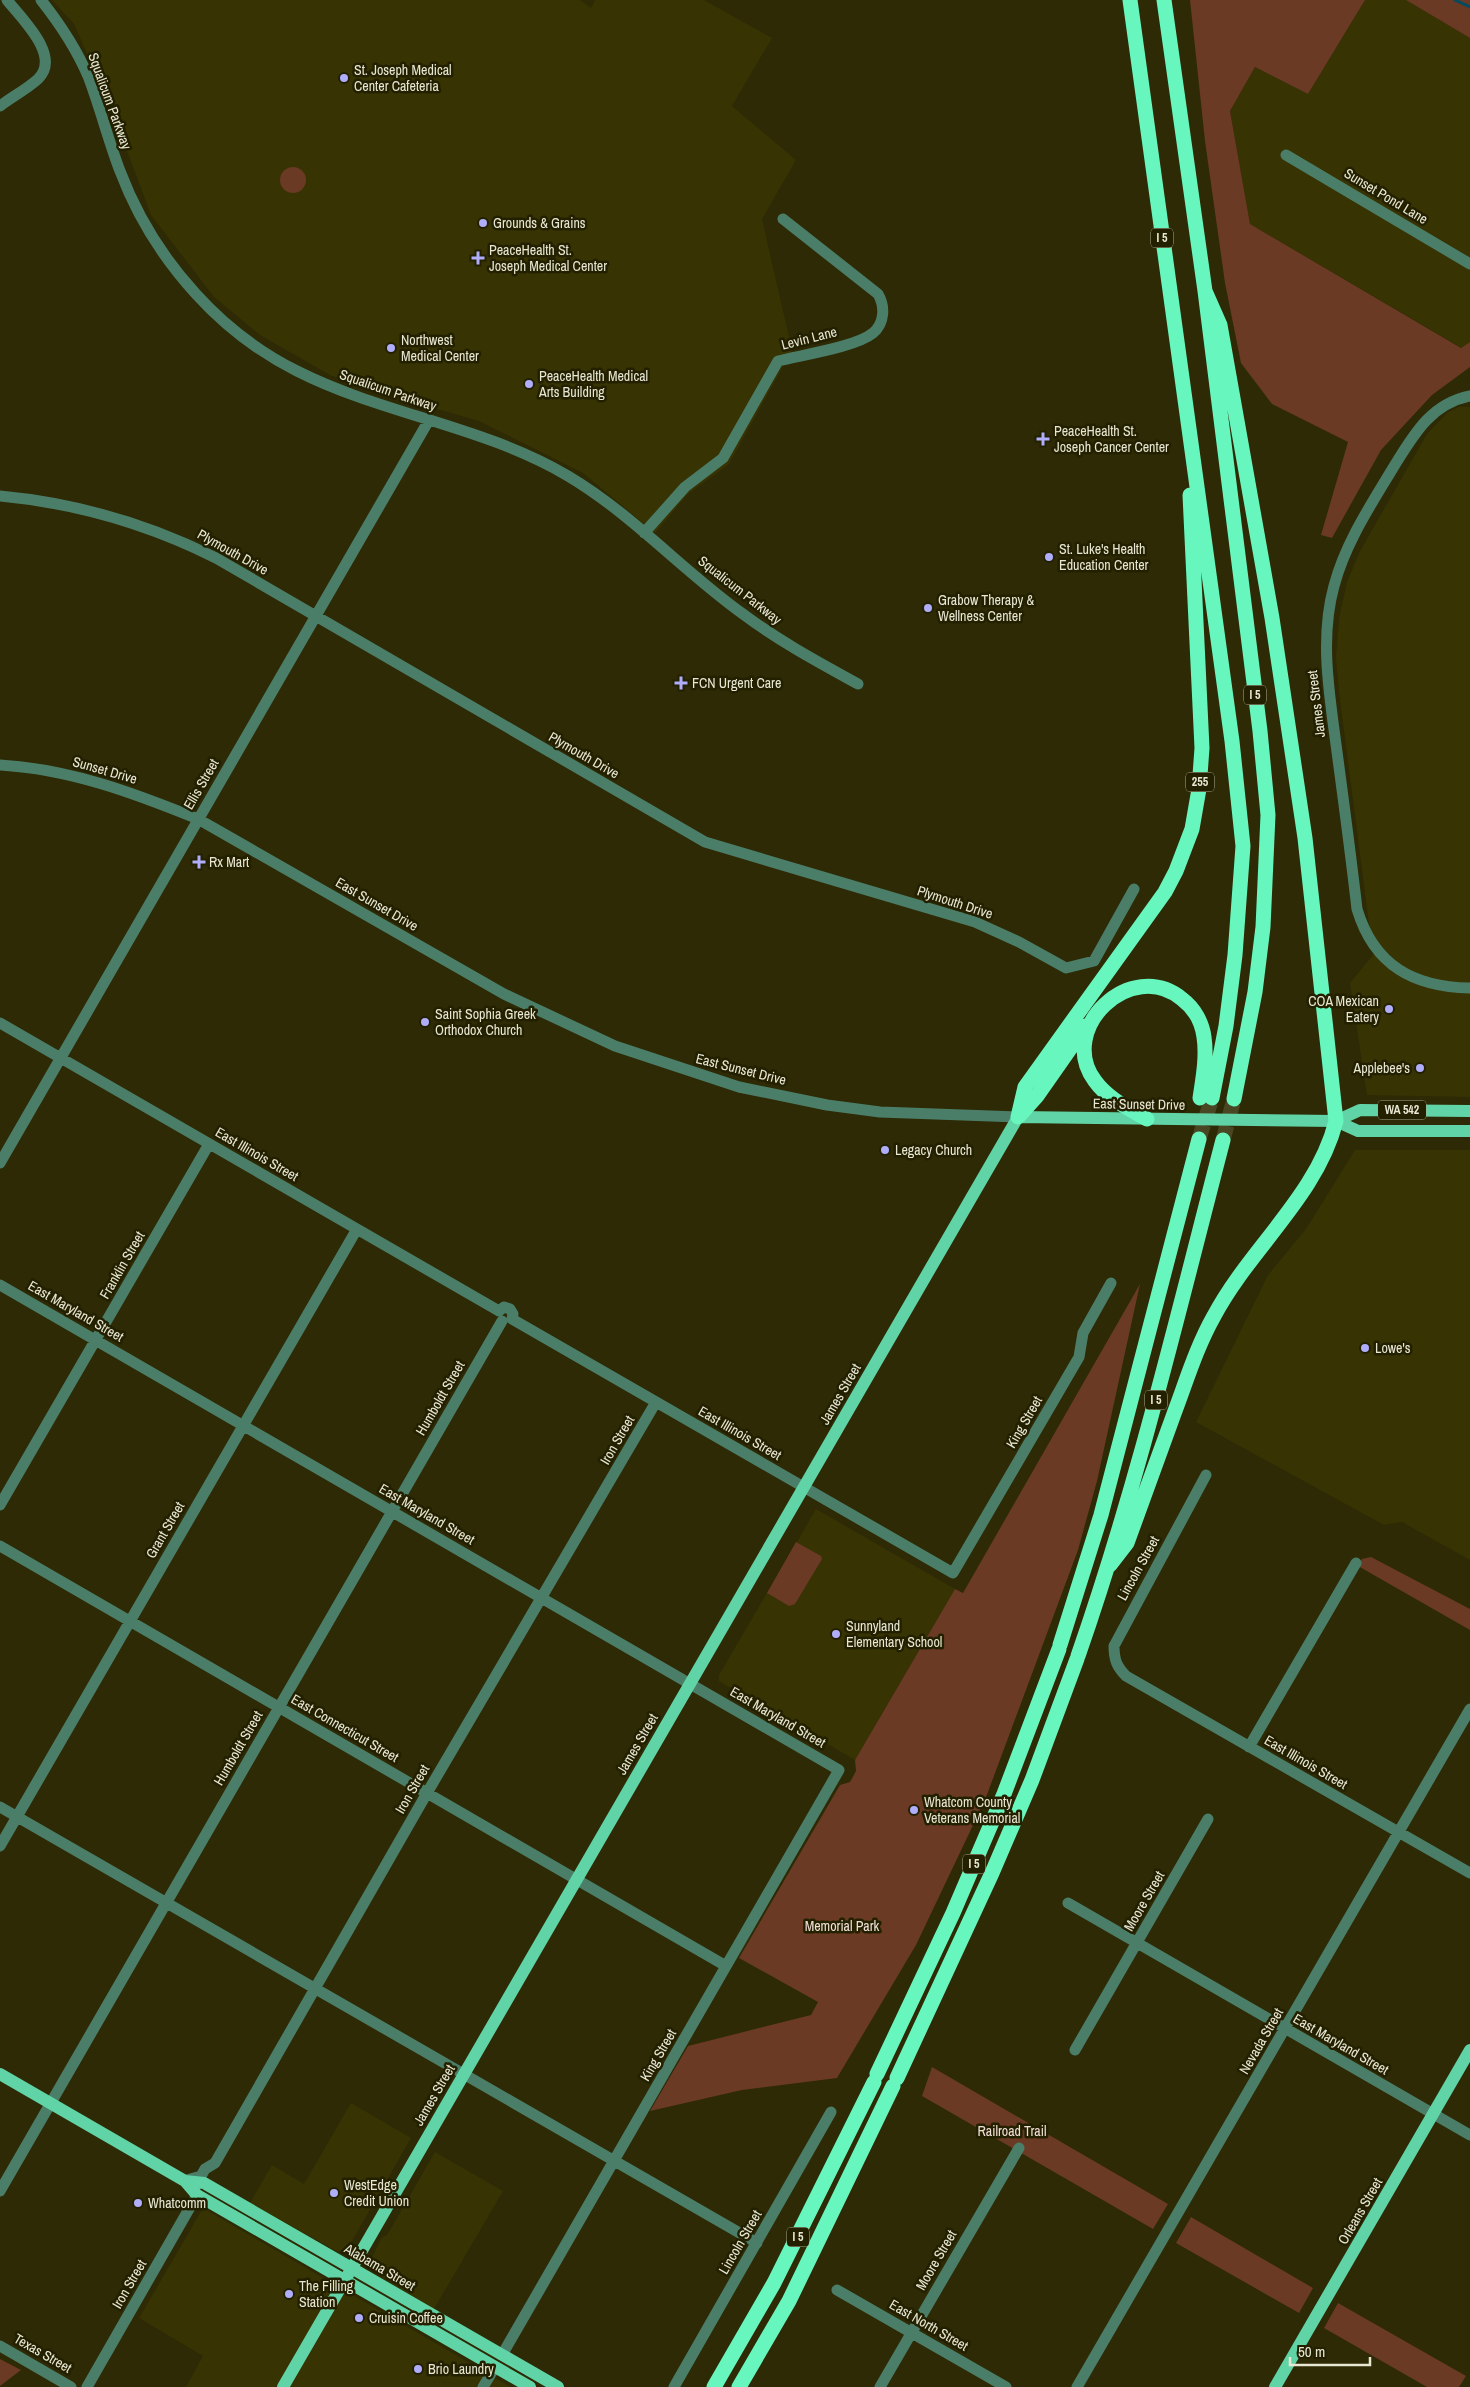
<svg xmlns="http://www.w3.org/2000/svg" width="1470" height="2387" viewBox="0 0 1470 2387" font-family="'Archivo Narrow',sans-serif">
  <rect width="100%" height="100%" fill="#2d2a05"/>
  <path fill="#373303" d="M52,0H580L591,8L595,0H704L772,38L732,106L796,160L762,219L792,350L729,464L688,494L655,533L583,473L479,421L364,388L330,375L260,335L214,297L151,215L114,116L74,24Z
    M1365,0H1406L1470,38V342L1462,348L1250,224L1230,111L1255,67L1308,94Z
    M1459,407H1470V1097L1367,1095L1350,983L1373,955L1339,692L1336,658L1339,618L1347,582L1360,551L1427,434L1447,413Z
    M1355,1150H1470V1560L1402,1522L1384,1525L1196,1422L1268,1275L1306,1229Z
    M816,1509L955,1589L855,1760L719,1681V1675Z
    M351,2103L411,2138L348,2248L338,2252L250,2203L272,2165L304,2184Z
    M435,2152L503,2191L434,2309L376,2274L370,2266V2261L382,2237L387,2235Z
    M203,2208L511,2387H186L203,2356L139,2318Z"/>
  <path fill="#6a3a24" d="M1190,0H1365L1308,94L1255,67L1230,111L1250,224L1461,348L1470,342V367L1432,395L1381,450L1332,538L1321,535L1348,442L1272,404L1241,363L1225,283L1205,141Z
    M1406,0H1470V38Z
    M280 180a13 13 0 1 1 26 0a13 13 0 1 1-26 0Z
    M1140,1284L1097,1481L1078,1550L985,1800L916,1945L837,2078L742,2090L650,2111L688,2046L811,2015L818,2002L739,1958L840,1785L850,1782L856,1771L855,1760L955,1589L963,1593Z
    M796,1542L821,1556L822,1559L795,1604L789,1606L767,1593Z
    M1371,1557L1470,1609V1630L1358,1566L1362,1559Z
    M932,2067L1168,2204L1153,2229L922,2096Z
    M1191,2217L1313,2288L1299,2313L1176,2243Z
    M1338,2303L1466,2376L1459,2387H1427L1324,2328Z
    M0,2359L21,2370L0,2386Z"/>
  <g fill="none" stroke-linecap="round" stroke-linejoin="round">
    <path stroke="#064a5e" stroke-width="3" d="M1455,0L1470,7"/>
    <path stroke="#494624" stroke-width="15" stroke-dasharray="15 8" stroke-linecap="butt" d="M1199,1139L1212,1098
      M1223,1140L1234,1099"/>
    <path stroke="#4b7e68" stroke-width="11" d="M41,0C60,24 76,48 88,76C100,107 108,140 120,171C137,216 163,258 196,294C225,326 259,352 297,371C384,415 484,426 568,476C632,514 683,571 743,614C779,641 818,662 858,684
      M0,106C12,97 27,89 38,79C62,56 21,18 7,0
      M1286,155L1470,264
      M1470,396C1430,404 1413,436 1393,468C1370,506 1345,544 1334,586C1319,640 1330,697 1337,752C1344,804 1351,857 1357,909C1374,966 1414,987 1470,988
      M0,496C76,503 148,524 216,558L705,842L975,922L1019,942L1066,968L1094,961L1134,889
      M644,533L685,487L723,458L778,361C801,355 856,347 873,333C885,323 885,306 878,294L783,219
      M0,765C70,769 134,793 198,819L504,994L615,1046L739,1087L827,1105L880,1112L1018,1117
      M0,1023L499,1311
      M0,1163L429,420
      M0,1285L839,1770L502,2355
      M499,1311L504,1307L510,1309L513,1314L512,1319
      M512,1319L953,1573L1079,1357L1083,1333L1111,1283
      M1206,1475L1114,1646C1114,1660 1117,1667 1126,1676L1470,1873
      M0,1505L209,1144
      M0,1546L726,1966
      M1249,1747L1356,1563
      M0,1807L757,2243
      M0,1846L357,1229
      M1068,1903L1470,2135
      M1075,2050L1208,1819
      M187,2180L201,2176L205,2169L215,2163L427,1793L656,1402
      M0,2191L502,1321
      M837,2290L1006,2387
      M0,2346L71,2387
      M87,2387L197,2195
      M483,2387L495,2367
      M674,2387L831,2112
      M880,2387L1019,2148
      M1077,2387L1470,1709"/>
    <path stroke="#61d4a7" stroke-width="12" d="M1336,1121L1360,1110L1470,1111
      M0,2074L185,2181L197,2195L530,2387
      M185,2181L204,2183L558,2387
      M283,2387L1018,1117L1336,1121L1358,1131H1470
      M1275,2387L1470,2050"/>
    <path stroke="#68f6bf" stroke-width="15" d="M1130,0L1232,741L1243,846L1235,955L1226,1026L1212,1098
      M1164,0L1205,291L1260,731L1268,815L1263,927L1255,992L1234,1099
      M1019,1116L1037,1096L1086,1026
      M1018,1117L1025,1087L1165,892L1176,871L1192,829L1199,789L1202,748L1190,495
      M1147,1119C1128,1108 1108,1099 1095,1081C1056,1029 1131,957 1182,999C1194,1008 1202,1022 1204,1037C1207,1057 1203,1078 1200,1098
      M1110,1565L1127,1543C1143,1499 1159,1455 1175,1411C1187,1379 1197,1346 1214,1316C1250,1248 1317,1196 1336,1121L1305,838L1272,618L1220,325L1205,291
      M1060,1645L1101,1515L1199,1139
      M1078,1656C1137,1487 1178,1313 1223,1140
      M877,2074L953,1913L1004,1794L1059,1649
      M897,2078L992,1873L1032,1780L1077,1659
      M714,2387L774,2283L874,2082
      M739,2387L789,2301L893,2086"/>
  </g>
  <g fill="#b0aefa" stroke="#232000" stroke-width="2">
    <circle cx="344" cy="78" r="5"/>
    <circle cx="483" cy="223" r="5"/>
    <path d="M475.5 250.5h5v5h5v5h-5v5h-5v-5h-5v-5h5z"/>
    <circle cx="391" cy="348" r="5"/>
    <circle cx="529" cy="384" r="5"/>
    <path d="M1040.5 431.5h5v5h5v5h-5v5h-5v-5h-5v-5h5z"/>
    <circle cx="1049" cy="557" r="5"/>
    <circle cx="928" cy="608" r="5"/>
    <path d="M678.5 675.5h5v5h5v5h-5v5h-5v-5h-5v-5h5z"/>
    <path d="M196.5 854.5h5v5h5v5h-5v5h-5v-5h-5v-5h5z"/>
    <circle cx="1389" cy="1009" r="5"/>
    <circle cx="425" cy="1022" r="5"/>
    <circle cx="1420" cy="1068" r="5"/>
    <circle cx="885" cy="1150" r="5"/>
    <circle cx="1365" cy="1348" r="5"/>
    <circle cx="836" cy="1634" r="5"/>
    <circle cx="914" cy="1810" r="5"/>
    <circle cx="334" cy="2193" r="5"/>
    <circle cx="138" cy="2203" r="5"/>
    <circle cx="289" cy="2294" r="5"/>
    <circle cx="359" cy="2318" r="5"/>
    <circle cx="418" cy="2369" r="5"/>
  </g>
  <g text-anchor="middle" stroke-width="5" stroke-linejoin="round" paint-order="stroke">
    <g fill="#232000" stroke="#adab94" stroke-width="1">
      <rect x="1151" y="228.5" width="22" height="19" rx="4"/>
      <rect x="1244" y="685.5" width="22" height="19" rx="4"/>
      <rect x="1186" y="772.5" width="28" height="19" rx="4"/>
      <rect x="1378" y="1100.5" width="48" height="19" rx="4"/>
      <rect x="1145" y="1390.5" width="22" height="19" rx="4"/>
      <rect x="963" y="1854.5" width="22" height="19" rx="4"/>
      <rect x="787" y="2227.5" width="22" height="19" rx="4"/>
    </g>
    <g font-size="12" font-weight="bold" fill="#e8e7d3">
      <text x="1162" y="242">I 5</text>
      <text x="1255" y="699">I 5</text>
      <text x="1200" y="786">255</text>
      <text x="1402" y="1114">WA 542</text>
      <text x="1156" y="1404">I 5</text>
      <text x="974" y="1868">I 5</text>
      <text x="798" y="2241">I 5</text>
    </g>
    <g font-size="14" fill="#e8e7d3" stroke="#232000" text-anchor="start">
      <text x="354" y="75">St. Joseph Medical<tspan x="354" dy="16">Center Cafeteria</tspan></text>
      <text x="493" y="228">Grounds &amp; Grains</text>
      <text x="489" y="255">PeaceHealth St.<tspan x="489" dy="16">Joseph Medical Center</tspan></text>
      <text x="401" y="345">Northwest<tspan x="401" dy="16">Medical Center</tspan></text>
      <text x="539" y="381">PeaceHealth Medical<tspan x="539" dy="16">Arts Building</tspan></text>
      <text x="1054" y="436">PeaceHealth St.<tspan x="1054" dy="16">Joseph Cancer Center</tspan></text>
      <text x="1059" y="554">St. Luke's Health<tspan x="1059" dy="16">Education Center</tspan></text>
      <text x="938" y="605">Grabow Therapy &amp;<tspan x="938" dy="16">Wellness Center</tspan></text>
      <text x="692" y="688">FCN Urgent Care</text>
      <text x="209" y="867">Rx Mart</text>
      <text x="1379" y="1006" text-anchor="end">COA Mexican<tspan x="1379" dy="16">Eatery</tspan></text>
      <text x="435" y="1019">Saint Sophia Greek<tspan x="435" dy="16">Orthodox Church</tspan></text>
      <text x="1410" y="1073" text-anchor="end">Applebee's</text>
      <text x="895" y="1155">Legacy Church</text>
      <text x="1375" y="1353">Lowe's</text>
      <text x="846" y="1631">Sunnyland<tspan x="846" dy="16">Elementary School</tspan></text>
      <text x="924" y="1807">Whatcom County<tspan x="924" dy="16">Veterans Memorial</tspan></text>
      <text x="344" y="2190">WestEdge<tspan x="344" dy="16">Credit Union</tspan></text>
      <text x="148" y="2208">Whatcomm</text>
      <text x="299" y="2291">The Filling<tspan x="299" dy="16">Station</tspan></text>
      <text x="369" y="2323">Cruisin Coffee</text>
      <text x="428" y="2374">Brio Laundry</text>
    </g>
    <g font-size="14" fill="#e8e7d3" stroke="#232000">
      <text transform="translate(110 101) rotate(70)" y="5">Squalicum Parkway</text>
      <text transform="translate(1386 196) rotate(31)" y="5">Sunset Pond Lane</text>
      <text transform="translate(809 338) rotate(-14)" y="5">Levin Lane</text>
      <text transform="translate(388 390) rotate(19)" y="5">Squalicum Parkway</text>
      <text transform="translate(233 552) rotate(29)" y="5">Plymouth Drive</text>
      <text transform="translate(740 590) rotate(38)" y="5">Squalicum Parkway</text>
      <text transform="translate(1316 704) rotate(-97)" y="5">James Street</text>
      <text transform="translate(584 755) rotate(30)" y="5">Plymouth Drive</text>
      <text transform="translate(105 770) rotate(16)" y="5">Sunset Drive</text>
      <text transform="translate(201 784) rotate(-60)" y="5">Ellis Street</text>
      <text transform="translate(955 902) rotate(18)" y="5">Plymouth Drive</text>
      <text transform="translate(377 904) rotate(30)" y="5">East Sunset Drive</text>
      <text transform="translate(741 1069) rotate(14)" y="5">East Sunset Drive</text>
      <text transform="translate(1139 1104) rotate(1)" y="5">East Sunset Drive</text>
      <text transform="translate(257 1154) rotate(30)" y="5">East Illinois Street</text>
      <text transform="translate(122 1265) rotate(-60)" y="5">Franklin Street</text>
      <text transform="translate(76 1311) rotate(30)" y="5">East Maryland Street</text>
      <text transform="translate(840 1394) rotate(-60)" y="5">James Street</text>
      <text transform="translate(440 1398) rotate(-60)" y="5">Humboldt Street</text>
      <text transform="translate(1024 1422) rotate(-60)" y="5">King Street</text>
      <text transform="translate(740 1433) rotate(30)" y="5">East Illinois Street</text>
      <text transform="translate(617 1440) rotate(-60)" y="5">Iron Street</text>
      <text transform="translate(427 1514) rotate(30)" y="5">East Maryland Street</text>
      <text transform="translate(165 1530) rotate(-60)" y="5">Grant Street</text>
      <text transform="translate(1138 1568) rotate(-61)" y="5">Lincoln Street</text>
      <text transform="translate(778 1717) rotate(30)" y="5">East Maryland Street</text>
      <text transform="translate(345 1728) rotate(30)" y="5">East Connecticut Street</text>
      <text transform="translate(637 1744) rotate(-60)" y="5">James Street</text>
      <text transform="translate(238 1748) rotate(-60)" y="5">Humboldt Street</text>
      <text transform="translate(1306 1762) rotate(30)" y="5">East Illinois Street</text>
      <text transform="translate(412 1789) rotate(-60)" y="5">Iron Street</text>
      <text transform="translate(1144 1901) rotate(-60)" y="5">Moore Street</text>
      <text transform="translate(1261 2041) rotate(-60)" y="5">Nevada Street</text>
      <text transform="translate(1341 2044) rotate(30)" y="5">East Maryland Street</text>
      <text transform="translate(658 2055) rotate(-60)" y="5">King Street</text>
      <text transform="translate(434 2095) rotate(-60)" y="5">James Street</text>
      <text transform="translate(1360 2211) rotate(-60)" y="5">Orleans Street</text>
      <text transform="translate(740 2242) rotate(-60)" y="5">Lincoln Street</text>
      <text transform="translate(936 2260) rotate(-60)" y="5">Moore Street</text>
      <text transform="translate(380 2267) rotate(30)" y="5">Alabama Street</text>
      <text transform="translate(129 2284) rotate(-60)" y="5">Iron Street</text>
      <text transform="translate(929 2325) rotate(30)" y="5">East North Street</text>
      <text transform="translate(43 2353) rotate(30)" y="5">Texas Street</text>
    </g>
    <g font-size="14" fill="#f1dfd7" stroke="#232000">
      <text x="842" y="1931">Memorial Park</text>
      <text x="1012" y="2136">Railroad Trail</text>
    </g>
  </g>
  <path d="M1290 2357v8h80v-8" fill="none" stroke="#e8e7d3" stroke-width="2.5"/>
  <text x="1298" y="2357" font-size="15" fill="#e8e7d3" stroke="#232000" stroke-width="4" paint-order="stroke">50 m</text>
</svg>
